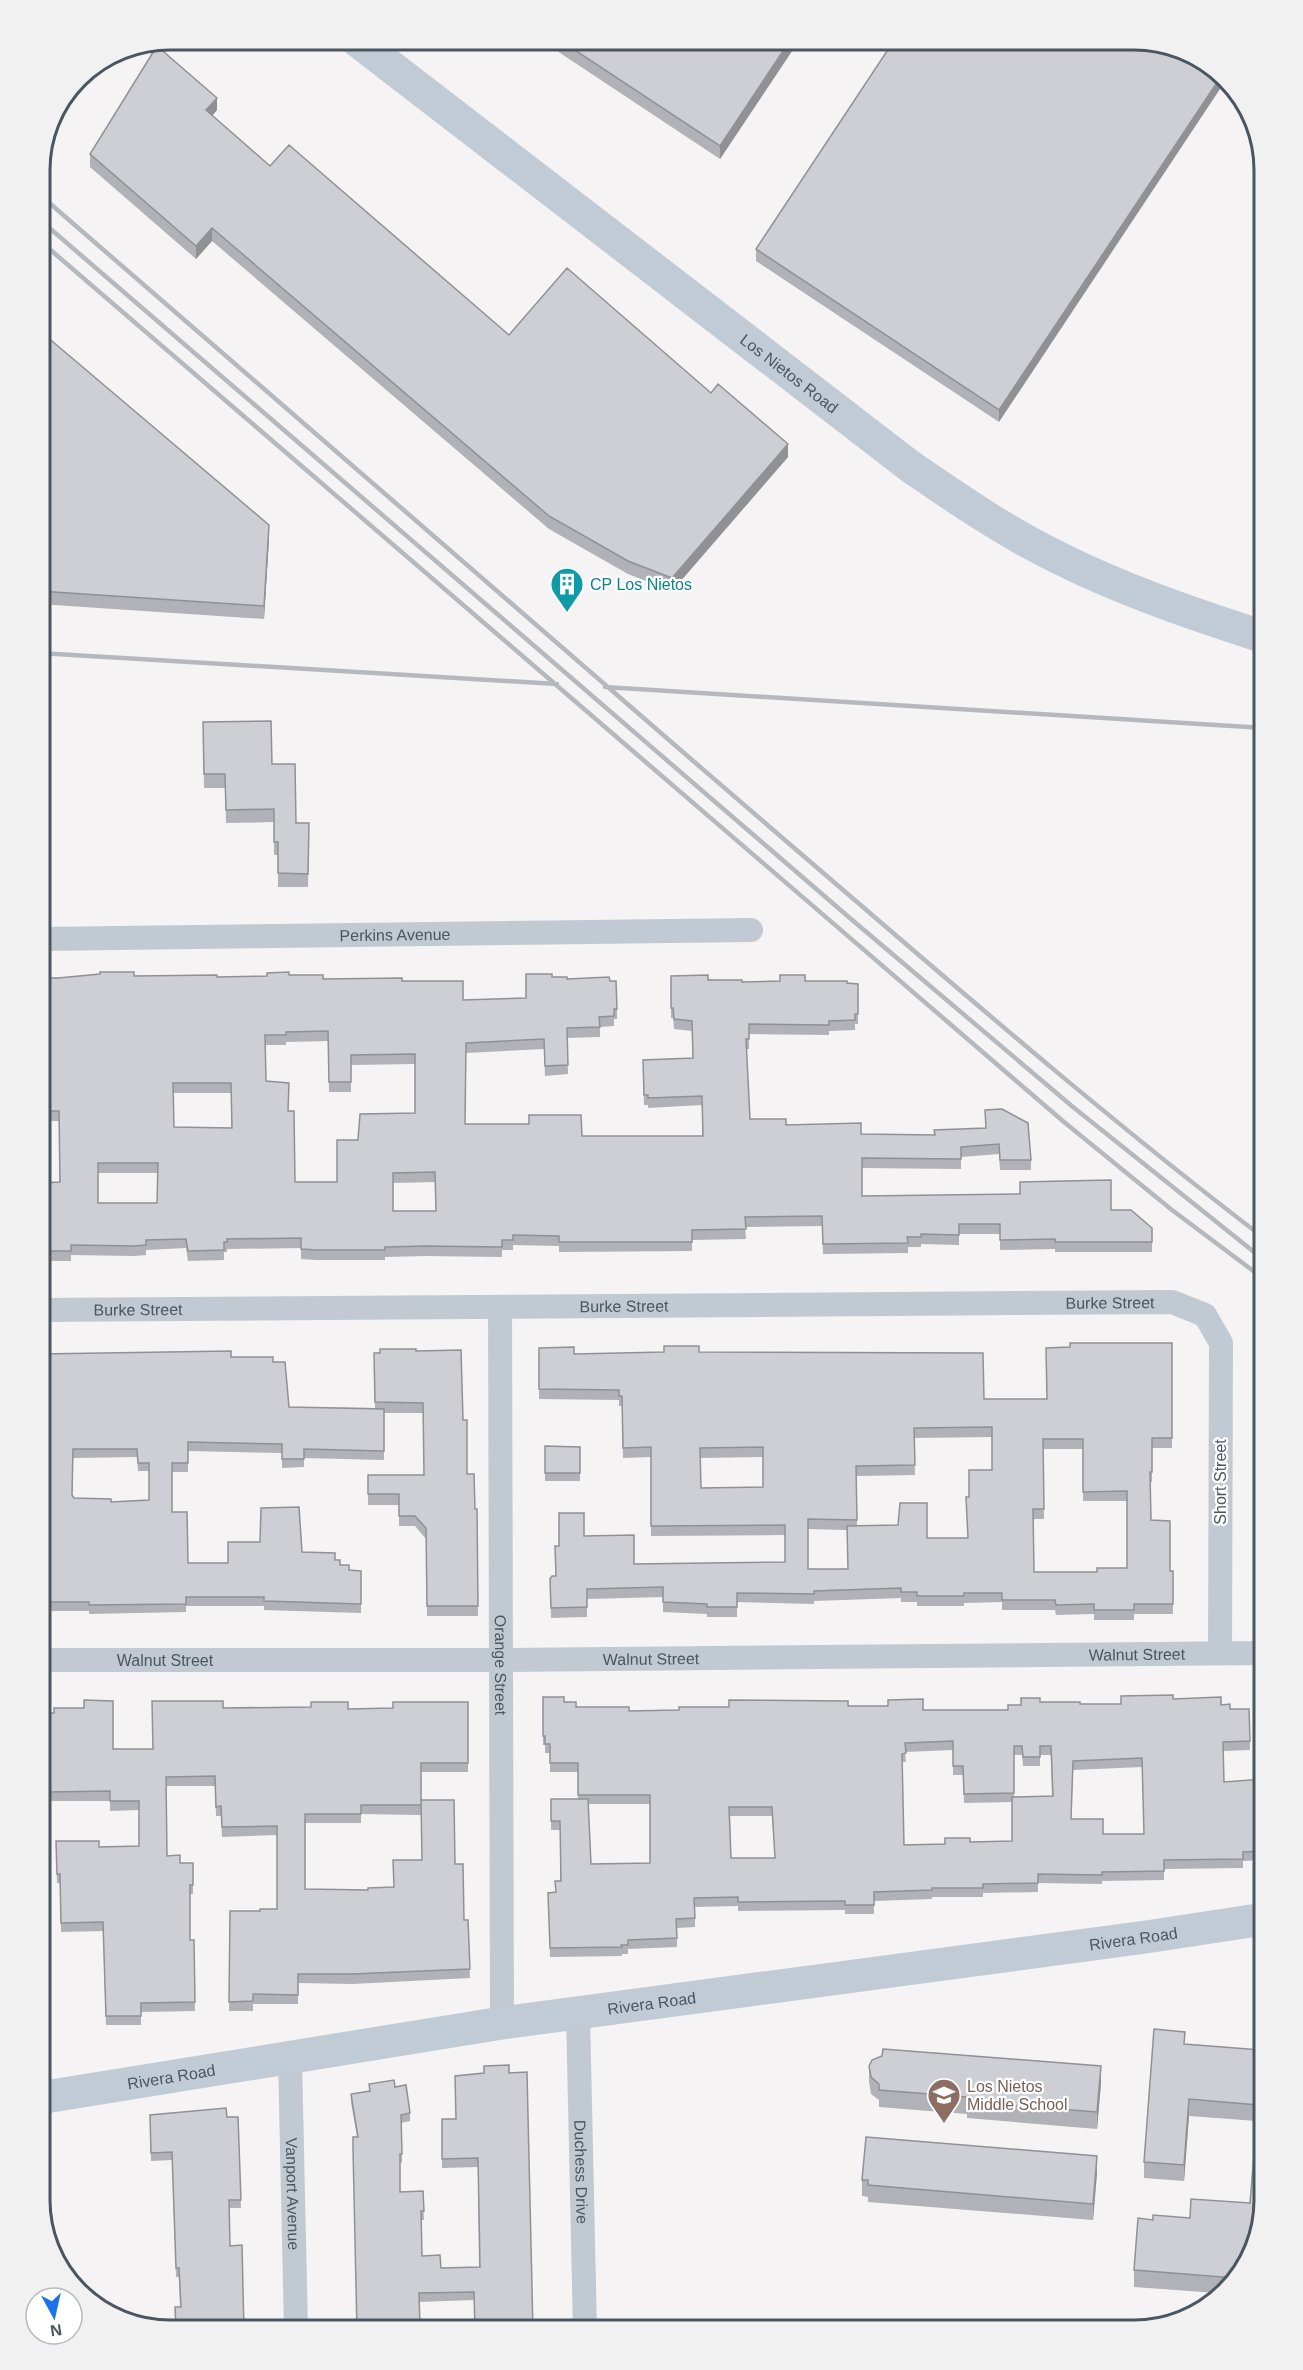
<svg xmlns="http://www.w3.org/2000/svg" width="1303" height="2370" viewBox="0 0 1303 2370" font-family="Arial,sans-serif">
  <rect width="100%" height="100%" fill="#f5f3f3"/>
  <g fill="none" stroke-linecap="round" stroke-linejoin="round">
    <g stroke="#c1cad2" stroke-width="24">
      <path id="s1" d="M39,939L751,930"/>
      <path id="s2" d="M500,1307L502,2023"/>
      <path id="s3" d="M39,1310L1172,1302L1205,1315L1221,1343L1220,1653"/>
      <path id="s4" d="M39,1660H500L1264,1653"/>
      <path id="s5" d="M578,2013L585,2331"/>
      <path id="s6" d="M290,2058L296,2331"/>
    </g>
    <g stroke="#c1cbd6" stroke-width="33">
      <path id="s7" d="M355,39L911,467C958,499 1004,531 1055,556C1122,590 1193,614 1264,637"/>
      <path id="s8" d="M39,2098L502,2023L1146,1937L1264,1919"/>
    </g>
    <path stroke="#b5b8bd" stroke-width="4.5" d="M39,194C286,408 532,622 779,835C939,972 1097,1111 1264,1238
      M39,219L851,919L1073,1107L1264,1260
      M39,240L1064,1122L1172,1210L1264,1279
      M39,653L557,684
      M605,687L1264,728"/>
  </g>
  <path fill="#b0b2b7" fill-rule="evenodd" d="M539,39H800L720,159Z
    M1142,39L999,422L756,261V249Z
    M165,40L159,48L217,110L212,116L270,166L509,335L711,393L788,457L672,591L628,574L549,529L212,241L196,259L90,167V154L152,54L138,45Z
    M39,330L269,538L264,619L39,604Z
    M203,722L272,764L296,823H309L308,887H278V855H274V822L226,823L225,788H204Z
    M289,975L323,979L402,981L463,1000L526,998L552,977L610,981L617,1009V1019H614V1026L600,1027V1037L567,1038L568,1074L545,1076L544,1049L466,1053L465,1124L582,1136H702V1105L648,1108V1105H644L643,1060L693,1058L692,1031L674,1029L673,1018H671V976L742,982L805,981L858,984V1024H855V1030L829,1031V1035L749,1034V1049H746L750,1119L861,1134L935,1135L986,1128L985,1110L1031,1160V1170H1000L999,1154L961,1157V1169L862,1168V1196L1111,1210L1152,1228V1252H1055V1249L1000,1250V1234H959V1245L921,1244V1247H908V1253L823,1254L822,1226L745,1227L746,1239L692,1240V1251L559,1252V1246L513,1245V1250H502V1257L425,1256L385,1257V1260H316L301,1259V1248L227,1249V1252H224V1260L188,1261L186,1248L146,1250V1255L134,1256L71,1255V1261H39V1183L59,1182V1121H39V978L134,976L217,977L267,976ZM328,1041L329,1092H351V1065L415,1064V1113L358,1140L337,1182H295L288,1111L266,1081L265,1045H286V1042ZM174,1093H231V1128L174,1127ZM98,1173H157V1203H98ZM435,1182L436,1211H393V1183Z
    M1172,1343V1448H1152V1482H1150L1151,1520L1170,1571H1173V1614H1134V1620H1094V1614L1056,1615L1055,1610H1002V1602L964,1603V1606H917V1602H901V1598L814,1601V1604L737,1602V1617H707V1614L663,1612V1597L587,1599V1617L551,1618L550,1579L556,1576L559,1546L584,1536L634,1564L785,1562V1535L651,1536V1457L623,1458L622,1406H619V1400L539,1399V1348L574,1354L699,1352L984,1399H1047ZM992,1437V1470L969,1497H966L968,1538H927L857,1525L856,1476L915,1475L914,1438ZM1043,1449H1083V1501H1127V1568L1097,1572H1034L1033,1519H1044ZM763,1457V1487L701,1488L700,1458ZM808,1529L847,1530L848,1569H808Z
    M416,1351L463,1420L467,1474L475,1509H477L478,1616H427L426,1539L415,1526H399V1505H368V1475H424L423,1413H384V1460L304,1458V1467L282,1468V1453L188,1451V1472H172V1512L188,1563H228L302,1552L335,1560L349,1570L361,1571V1613L264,1610V1606H186V1612L89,1614V1611H39V1354L231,1357L273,1362L289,1407L375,1408L374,1353ZM137,1457L138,1471H149V1500L111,1502L74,1498L72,1495L73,1458Z
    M545,1446L580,1447V1481H545Z
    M543,1697L564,1702L576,1707L629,1711L679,1710L729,1707L848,1706L923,1710H1008L1021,1705L1040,1702L1080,1704H1121L1173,1699L1221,1705L1230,1709L1250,1741V1750L1223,1751L1224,1782L1264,1779V1860L1243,1861V1868L1164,1869V1880L1102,1881V1884L1038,1883V1892L983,1893V1897H932V1899L874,1901V1914H845V1910L738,1911V1906L695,1907V1927L677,1928V1947L628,1949V1954H622V1956L550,1957L548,1893L555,1892L560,1881V1830H551V1799H578V1772H550V1753H545V1745H543ZM953,1750V1775H963L964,1803L1012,1802V1841L970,1842L945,1844L904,1845L902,1762H906L905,1752ZM1014,1755H1022L1023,1766H1040V1755H1051L1052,1796L1014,1797ZM1142,1767L1144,1834H1103L1071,1819L1073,1770ZM588,1804H650V1863L591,1864ZM730,1816H772L775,1858H731Z
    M468,1702V1772H421V1815L361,1814V1823H305V1889L368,1890L393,1887L455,1864L464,1920H468L470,1978L352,1984L298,1983V2004H253V2011H229L230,1911H260L277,1909V1835L222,1837L221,1816H216L215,1786H166L167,1856L180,1863H193V1894H190V1940H194L195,2011L141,2012V2025H106L103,1931L61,1932L60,1883H57L56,1841L99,1847L139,1846V1810L110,1811V1801H48V1868H39V1713L113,1749H153L223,1708L348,1709L393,1708Z
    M39,1918H49V2043H39Z
    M1185,2044L1261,2050L1264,2200L1242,2273L1217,2293L1134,2287V2270L1153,2220L1190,2218L1250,2203L1257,2121L1189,2116L1184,2181L1144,2178V2162Z
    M869,2066L1101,2083L1097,2129L967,2118V2114L879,2107V2100L871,2094L869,2082Z
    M527,2072L474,2300L419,2302L420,2331H357V2137L351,2102V2094L369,2091V2084L395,2087L410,2113V2121L401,2123L402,2162L400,2163V2192L423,2191L424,2220H421L422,2256L441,2268L479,2267L478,2167L442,2168V2119H456L509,2073Z
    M150,2115L238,2117L241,2208H229L230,2246L244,2331H176L175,2307H180L179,2277H176L172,2160L151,2161Z
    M39,2145L46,2192V2209H41L39,2200Z
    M1097,2173L1093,2220L868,2202V2197L862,2196V2180Z"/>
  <path fill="#909195" d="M791,39H800L720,159V146Z
    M165,40L155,56V43L156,42Z
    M1220,78L1224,83L999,422V410Z
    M217,98V110L206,123V110Z
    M212,228V241L196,259V246Z
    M788,444V457L672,591V578Z
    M269,525V538L264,619V606Z
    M1101,2066V2083L1097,2129V2112Z
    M1189,2099V2116L1184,2181V2165Z
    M1097,2156V2173L1093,2220V2204Z"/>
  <path fill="#cdcfd5" stroke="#909195" stroke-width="1.5" fill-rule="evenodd" d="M558,39H791L720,146Z
    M895,39H1142L1206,61L1220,78L999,410L756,249Z
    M157,46L217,98L206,110L270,166L289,145L509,335L567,268L711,393L718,384L788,444L672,578L628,561L549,516L212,228L196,246L90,154Z
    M39,330L269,525L264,606L39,591Z
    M271,721L272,764H295L296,823H309L308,874L278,873V842H274V809L226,810L225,774H204L203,722Z
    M100,972H134V976L217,975V977L267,976V973L289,972V975H323V979L402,978V981H463V1000L526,998V974H552V977H567V979L609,977L610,981H616L617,1009H614V1016L599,1017L600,1027L567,1028L568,1065L545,1066L544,1039L466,1043L465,1124H529V1115H581L582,1136H703L702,1096L648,1098V1095H644L643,1060L693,1058L692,1021L674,1019L673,1008H671V976L708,975V980H742V982L780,981V975H805V981H847V983L858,984V1014H855V1020L829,1021V1025L749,1024V1039H746L750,1119H786V1125L861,1123V1134L935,1135L934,1130L986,1128L985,1110L1002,1109L1028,1123L1031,1160H1000L999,1144L961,1147V1159L862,1158V1196L1020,1194V1182L1111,1180V1210H1131L1152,1228V1242H1055V1239L1000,1240V1224H959V1235L921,1234V1237H907L908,1243L823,1244L822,1216L745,1217L746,1229L692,1230V1242H559V1236L513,1235V1240H502V1247L425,1246L385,1247V1250H316L301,1249V1238L227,1239V1242H224V1250L188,1251L186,1239L146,1240V1245L134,1246L71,1245V1251H39V1183L60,1182L59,1111H39V978H58L100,974ZM328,1031L329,1082H351V1055L415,1054V1113L360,1114L358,1140H337V1182H295L294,1111H288L289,1083L266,1081L265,1035H286V1032ZM173,1083H231L232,1128L174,1127ZM98,1163H158L157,1203H98ZM435,1172L436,1211H393V1173Z
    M1070,1343H1172V1438H1152V1472H1150L1151,1520L1170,1521V1571H1173V1604H1134V1610H1094V1604L1056,1605L1055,1600H1002V1593H964V1596H917V1592H901V1588L814,1591V1594L737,1593V1607H707V1604L663,1602V1587L587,1589V1607L551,1608L550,1579L552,1576H556L555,1546H559V1513H584V1536L634,1535V1564L785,1562V1525L651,1526V1447L623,1448L622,1396H619V1390L539,1389V1348L574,1347V1354L664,1352V1346H699V1352L983,1353L984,1399H1047L1046,1348L1070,1347ZM992,1427V1470H969V1497H966L968,1538H927V1503H900L898,1525L847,1526L848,1569H808V1519L857,1520L856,1466L915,1465L914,1428ZM1043,1439H1083V1492L1127,1491V1568H1097V1572H1034L1033,1509H1044ZM763,1447V1487L701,1488L700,1448Z
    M380,1349H416V1351L461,1350L463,1420H467V1474H474L475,1509H477L478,1606H427L426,1528L415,1516H399V1494H368V1475H424L423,1403L375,1402L374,1353H380Z
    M231,1351V1357H273V1362H285L289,1407L384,1409V1451L304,1449V1459H282V1444L188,1442V1463H172V1512H187L188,1563H228V1542H260L261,1508L299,1507L302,1552L335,1553V1560H340V1565H349V1570L361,1571V1604L264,1601V1597H186V1604L89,1605V1602H39V1354ZM73,1449H137L138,1463H149V1500L111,1502V1499L74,1498L72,1495Z
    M545,1446L580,1447V1473H545Z
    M1173,1695V1699L1221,1697V1705L1230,1704V1709H1249L1250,1741L1223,1742L1224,1782L1264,1779V1851L1243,1852V1859L1164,1860V1871L1102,1872V1875L1038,1874V1883L983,1884V1888H932V1890L874,1892V1905H845V1901L738,1902V1897L694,1898L695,1918L676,1919L677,1938L628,1940V1945H621L622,1947L550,1948L548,1893L556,1892L555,1881H561L560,1821H551V1799H588L591,1864L650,1863V1795H578V1763H550V1744H545V1736H543V1697H564V1702H576V1707H629V1711L679,1710V1707H729V1700L848,1701V1706H888V1700L923,1699V1710H1008V1705H1021V1698H1040V1702H1080V1704H1121V1696ZM953,1741V1766H963L964,1794L1014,1793V1746H1022L1023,1757H1040V1746H1051L1053,1796L1012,1797V1841L970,1842V1838H945V1844L904,1845L902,1754L906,1753L905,1743ZM1142,1758L1144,1834H1103V1819H1071L1073,1761ZM729,1807H772L775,1858H731Z
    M84,1700L113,1701V1749H153L152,1701H223V1708L311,1707V1702H348V1709L393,1708V1702H468V1763H421V1805H361V1814H305V1889L368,1890V1888L394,1887L393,1860H422L421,1800H454L455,1864H463L464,1920H468L470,1969L352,1974H298V1995L253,1994V2001L229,2002L230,1911H260V1909H277V1826L222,1827L221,1806L216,1807L215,1776L166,1777L167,1856L180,1855V1863H193V1885H190V1940H194L195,2002L141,2003V2016H106L103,1922L61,1923L60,1874H57L56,1841H99V1847L139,1846V1801H110V1791L48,1792V1859H39V1713H54V1708H84Z
    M39,1918H49V2034L39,2035Z
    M1154,2029L1185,2032L1184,2044L1261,2050L1262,2044H1264V2200L1242,2273L1235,2278L1134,2270L1138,2218L1153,2220V2215L1190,2218L1191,2199L1250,2203L1258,2105L1189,2099L1184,2165L1144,2162Z
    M883,2049L1101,2066L1097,2112L967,2102V2097L879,2090V2084L871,2077L869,2066L872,2060L882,2056Z
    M509,2065V2073L527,2072L533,2331H475L474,2292L419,2293L420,2327H392L393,2331H357L353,2149V2137H358L351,2094L370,2091L369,2084L394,2080L395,2087L406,2085L410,2113L401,2115L402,2154H400V2192L423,2191L424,2211H421L422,2256L440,2255L441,2268L480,2267L478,2158L442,2159V2119H456L455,2076L484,2073V2066Z
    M226,2108L227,2117H238L241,2200H229L230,2246L242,2245L244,2331H194V2329L176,2328L175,2307H181L179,2268H176L172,2152L151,2153L150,2115Z
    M866,2137L1097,2156L1093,2204L868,2185V2180H862Z
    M39,2145L46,2192L39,2193Z"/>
  <defs>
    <symbol id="building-pin" viewBox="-11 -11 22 30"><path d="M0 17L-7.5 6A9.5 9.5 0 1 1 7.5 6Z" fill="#0f9aa8" stroke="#fff"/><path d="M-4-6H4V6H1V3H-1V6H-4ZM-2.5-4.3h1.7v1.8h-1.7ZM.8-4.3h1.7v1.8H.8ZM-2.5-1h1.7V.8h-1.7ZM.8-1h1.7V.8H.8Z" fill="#fff"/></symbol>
    <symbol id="school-pin" viewBox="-11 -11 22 30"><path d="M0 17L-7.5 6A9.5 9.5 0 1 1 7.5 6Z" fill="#8d6e63" stroke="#fff"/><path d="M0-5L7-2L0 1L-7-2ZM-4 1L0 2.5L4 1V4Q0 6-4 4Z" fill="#fff"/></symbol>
  </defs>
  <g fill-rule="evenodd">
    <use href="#building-pin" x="548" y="565" width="38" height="52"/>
    <use href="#school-pin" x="925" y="2076" width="38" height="52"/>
  </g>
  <g text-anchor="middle" stroke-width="4.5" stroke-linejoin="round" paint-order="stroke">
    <g font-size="16" fill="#4a5661" stroke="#fff">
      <text dy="6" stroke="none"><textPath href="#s7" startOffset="548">Los Nietos Road</textPath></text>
      <text dy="6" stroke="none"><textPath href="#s1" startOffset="356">Perkins Avenue</textPath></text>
      <text dy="6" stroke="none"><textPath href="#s3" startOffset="1071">Burke Street</textPath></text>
      <text dy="6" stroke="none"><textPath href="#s3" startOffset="585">Burke Street</textPath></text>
      <text dy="6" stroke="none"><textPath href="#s3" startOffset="99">Burke Street</textPath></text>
      <text transform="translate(1220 1482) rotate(-90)" y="6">Short Street</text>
      <text dy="6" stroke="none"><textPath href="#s4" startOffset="1098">Walnut Street</textPath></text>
      <text dy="6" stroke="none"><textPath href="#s4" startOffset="612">Walnut Street</textPath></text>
      <text dy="6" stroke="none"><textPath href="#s4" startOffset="126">Walnut Street</textPath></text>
      <text dy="6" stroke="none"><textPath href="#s2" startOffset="358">Orange Street</textPath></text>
      <text dy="6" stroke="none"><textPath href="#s8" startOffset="1106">Rivera Road</textPath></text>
      <text dy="6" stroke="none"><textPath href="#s8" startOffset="620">Rivera Road</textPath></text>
      <text dy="6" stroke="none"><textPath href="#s8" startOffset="134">Rivera Road</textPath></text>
      <text dy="6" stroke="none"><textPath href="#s5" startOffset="159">Duchess Drive</textPath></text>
      <text dy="6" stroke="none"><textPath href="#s6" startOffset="136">Vanport Avenue</textPath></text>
    </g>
    <g font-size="16" fill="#0d838f" stroke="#fff" text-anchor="start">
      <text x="590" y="590">CP Los Nietos</text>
    </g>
    <g font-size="16" fill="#785e54" stroke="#fff" text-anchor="start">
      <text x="967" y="2092">Los Nietos<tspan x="967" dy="18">Middle School</tspan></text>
    </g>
  </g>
  <path d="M0 0H1303V2370H0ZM170 50H1134A120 120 0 0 1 1254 170V2200A120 120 0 0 1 1134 2320H170A120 120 0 0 1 50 2200V170A120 120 0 0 1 170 50Z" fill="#f1f1f2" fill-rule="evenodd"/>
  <path fill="none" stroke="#4a5661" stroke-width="3" d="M170 50H1134A120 120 0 0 1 1254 170V2200A120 120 0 0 1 1134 2320H170A120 120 0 0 1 50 2200V170A120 120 0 0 1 170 50Z"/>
  <g transform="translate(54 2316) rotate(172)"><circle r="28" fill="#ffffff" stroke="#b7bbc0" stroke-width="1.5"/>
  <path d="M0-4.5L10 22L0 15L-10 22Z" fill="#1a73e8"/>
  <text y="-9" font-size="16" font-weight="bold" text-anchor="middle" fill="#4a5661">N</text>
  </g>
</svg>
